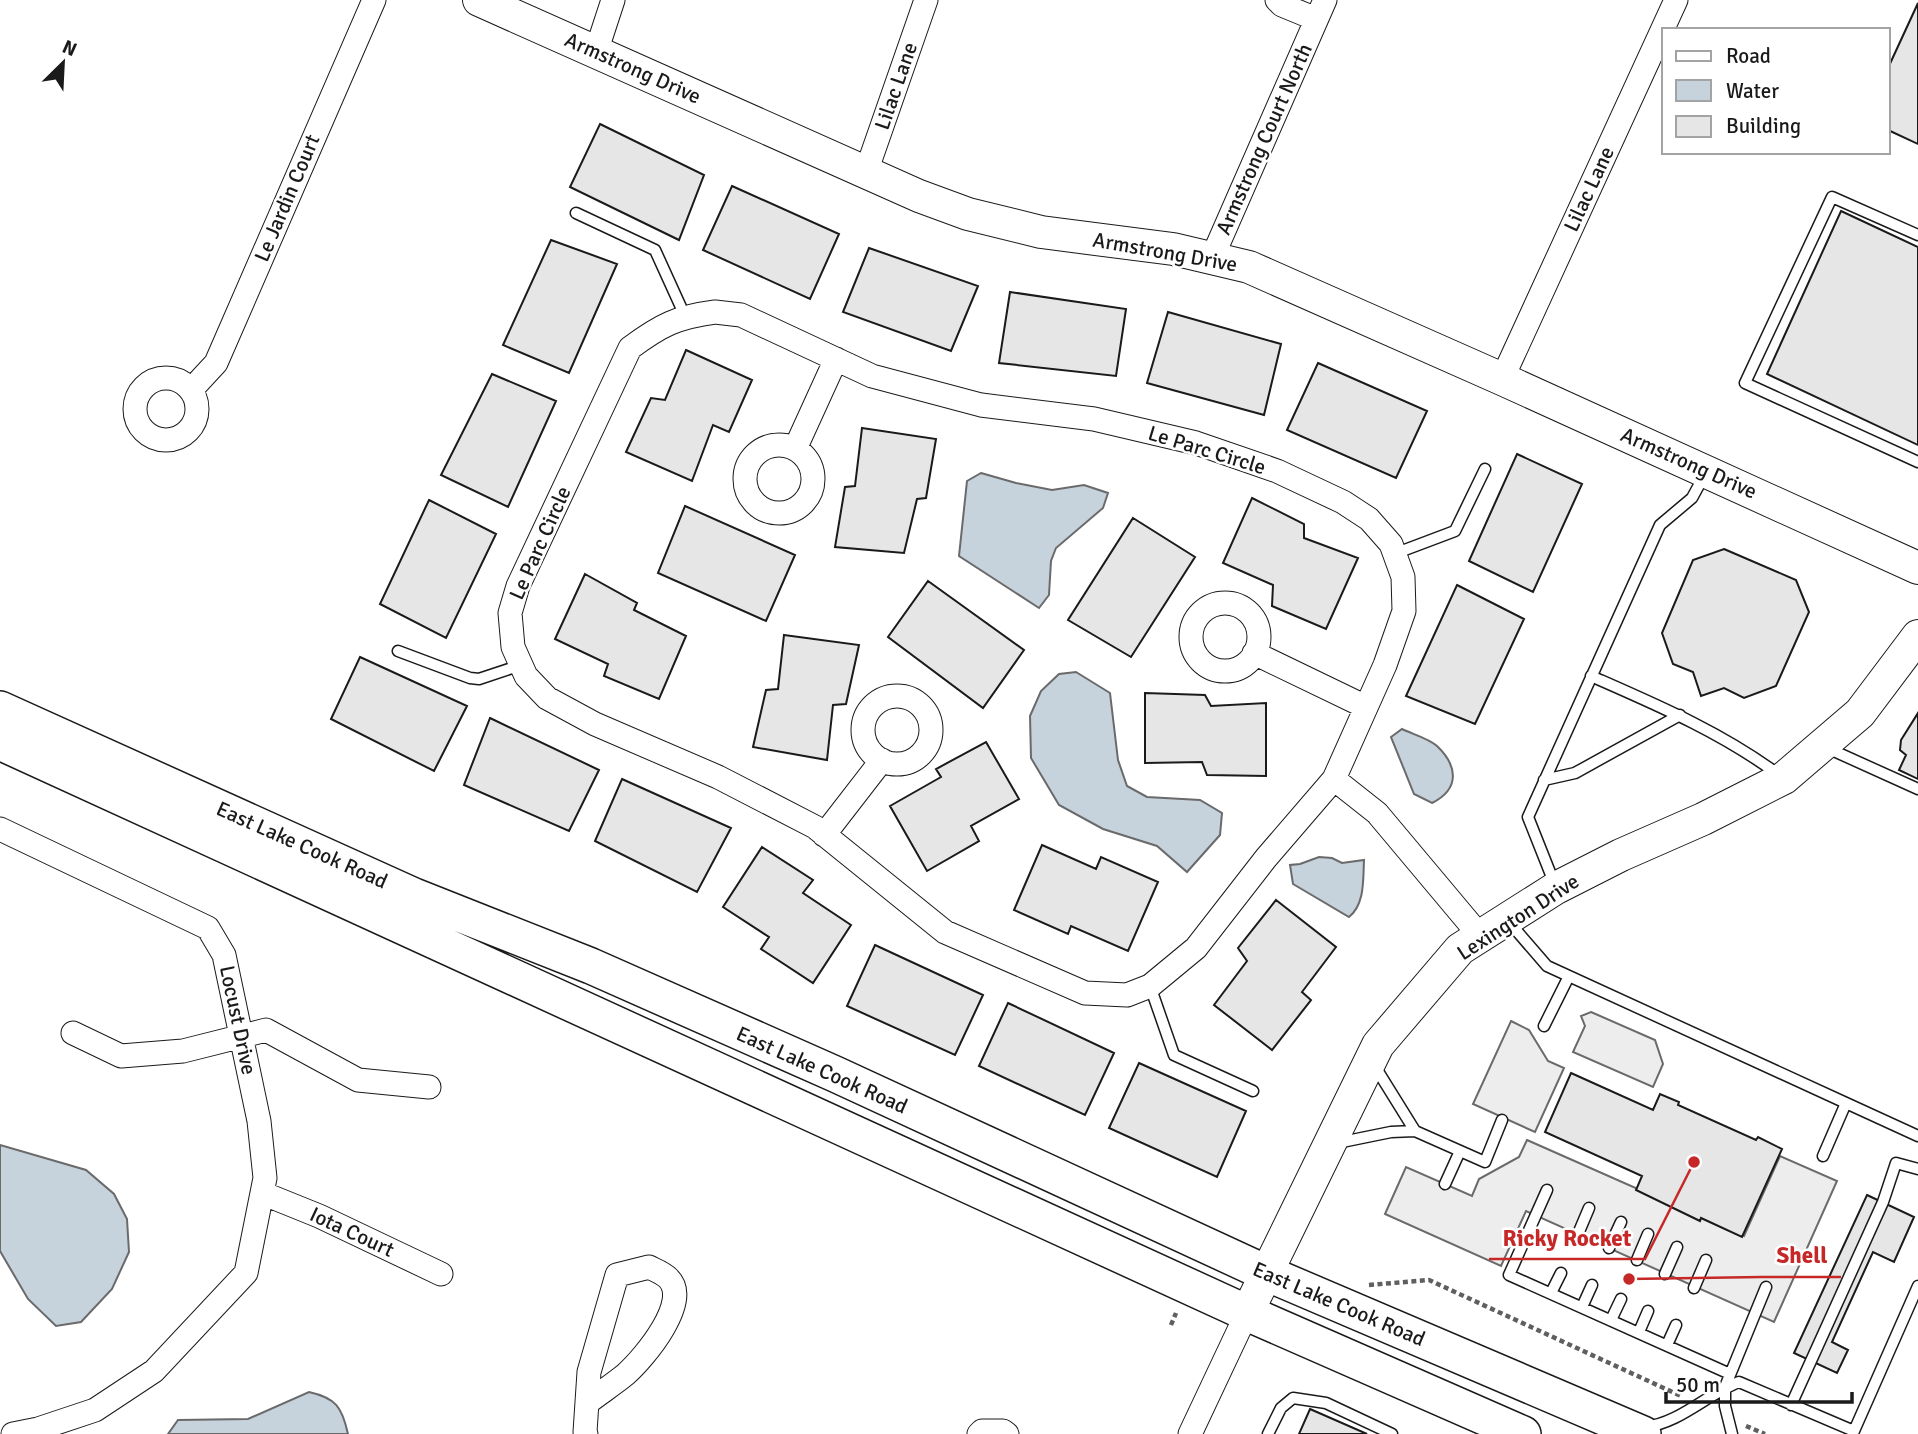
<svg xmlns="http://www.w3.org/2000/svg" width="1918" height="1434" viewBox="0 0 1918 1434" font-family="Signika,sans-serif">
  <rect width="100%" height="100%" fill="#fff"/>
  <path fill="#ededed" stroke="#6a6a6a" stroke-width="2" d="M1591,1012L1655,1040L1663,1064L1653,1087L1573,1052L1585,1026L1581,1016Z
    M1511,1021L1529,1030L1548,1061L1564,1068L1535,1132L1473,1104Z
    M1527,1140L1744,1236L1780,1156L1837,1181L1774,1322L1526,1211L1501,1266L1385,1214L1406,1167L1472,1196L1479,1179L1519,1157Z"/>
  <path fill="#c6d2dc" stroke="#6a6a6a" stroke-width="2" d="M981,473L1016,483L1052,490L1084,485L1108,493L1103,508L1056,548L1051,561L1049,595L1039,608L959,556L967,481Z
    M1076,672L1110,693L1118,760L1127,786L1147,797L1200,800L1222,813L1220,835L1187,872L1157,846L1103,829L1059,805L1031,758L1030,716L1041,691L1059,674Z
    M1402,729C1412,734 1428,738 1437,746C1458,766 1460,789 1432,803L1414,794L1391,737Z
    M1319,857L1332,858L1342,863L1364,860C1363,880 1365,904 1349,917L1293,884L1290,865L1300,864Z
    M0,1145L86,1170L114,1194L127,1219L129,1252L112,1289L81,1322L56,1326L28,1299L0,1251Z
    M309,1392C336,1398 342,1407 348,1434H168L178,1420L248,1419Z"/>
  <path fill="#e6e6e6" stroke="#1a1a1a" stroke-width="2" d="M1918,3V144L1888,130V68Z
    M600,124L704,175L679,240L570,187Z
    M732,186L839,234L810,299L703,250Z
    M1841,211L1918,247V445L1767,374Z
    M551,240L617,264L569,373L503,345Z
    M869,248L978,286L951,351L843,312Z
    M1010,292L1126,309L1116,376L999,363Z
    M1168,312L1281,344L1264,415L1147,383Z
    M686,350L752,380L729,432L713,425L692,481L626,452L651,398L665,400Z
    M1318,363L1427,411L1396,478L1287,430Z
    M492,374L556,401L508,507L441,475Z
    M862,428L936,439L926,498L917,499L904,553L835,547L845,487L855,486Z
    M1517,454L1582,484L1533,592L1469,561Z
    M1252,498L1304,524V538L1358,558L1326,629L1272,606L1273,585L1223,563Z
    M429,500L496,534L446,638L380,604Z
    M685,506L795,555L766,621L658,573Z
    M1133,518L1195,557L1131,657L1068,620Z
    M1724,549L1796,580L1809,612L1776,686L1744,698L1724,688L1701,696L1693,672L1673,664L1662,633L1693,560Z
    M585,574L637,603L634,610L686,636L659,699L604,676L608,664L555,639Z
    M928,581L1024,650L983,708L888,637Z
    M1457,585L1524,619L1475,724L1406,696Z
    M784,635L859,645L846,704L833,705L827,760L753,747L766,690L778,689Z
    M360,657L467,706L434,771L331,719Z
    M1145,693L1205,695L1211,706L1266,703V776L1207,775L1202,762L1145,763Z
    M1918,713V779L1899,770L1906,755L1900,750L1901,740Z
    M490,718L599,770L569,831L464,785Z
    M986,742L1019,799L971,826L979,841L927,871L890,806L941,777L936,769Z
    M622,779L731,828L697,892L595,841Z
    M1042,845L1096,869L1101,857L1158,882L1128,951L1071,926L1068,934L1014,910Z
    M762,847L813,880L803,893L851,925L813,983L761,949L769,937L723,907Z
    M1276,900L1336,947L1302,992L1311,1000L1272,1050L1214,1005L1247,961L1238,948Z
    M875,945L983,995L955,1055L847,1006Z
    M1008,1003L1114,1053L1085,1115L979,1066Z
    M1139,1063L1246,1111L1217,1177L1109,1128Z
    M1571,1073L1653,1110L1660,1094L1679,1102L1678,1105L1756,1140L1758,1137L1782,1149L1742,1237L1701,1218L1700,1221L1636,1190L1642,1176L1545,1132Z
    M1867,1195L1914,1217L1894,1262L1873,1252L1832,1342L1848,1350L1837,1373L1794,1353Z
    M1310,1409L1367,1434H1299Z"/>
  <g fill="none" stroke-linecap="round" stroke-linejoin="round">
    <defs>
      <path id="lane" d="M576,213L655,250L685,316
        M1918,235L1832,197L1745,383L1918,462
        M1394,554L1455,531L1485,469
        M398,651L470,678L479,679L521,665
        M1591,676C1657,705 1721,732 1779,775
        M1825,747L1918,789
        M1544,780L1575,773L1680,715
        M1555,885L1528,817L1660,525L1692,498L1705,474
        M1509,922L1547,966L1846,1103L1823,1156
        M1150,986L1174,1055L1253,1091
        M1544,1026L1569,976
        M1374,1065L1415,1131
        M1846,1103L1918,1136
        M1337,1143L1391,1132L1415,1131L1485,1162L1502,1120
        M1445,1184L1460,1151
        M1547,1190L1509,1275L1730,1374
        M1578,1234L1589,1208
        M1609,1248L1621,1222
        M1637,1260L1648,1234
        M1665,1274L1677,1247
        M1694,1288L1706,1260
        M1551,1293L1561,1273
        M1582,1307L1592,1285
        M1611,1320L1621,1299
        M1639,1332L1648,1311
        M1667,1345L1676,1325
        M1791,1405L1883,1202L1896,1163L1918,1169
        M1645,1427C1680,1423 1707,1394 1739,1382L1854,1431L1918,1286
        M1268,1434L1281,1408L1293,1398L1326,1403L1392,1434
        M1732,1434L1725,1406V1387L1766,1287"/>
      <path id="street" d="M1277,0L1282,5L1316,19
        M596,52L613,0
        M866,172L926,0
        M1212,258L1325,0
        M715,312L741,315L872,376L981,405L1094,419L1196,443L1277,471L1343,502L1369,519L1391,544L1403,577L1404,611L1385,665L1334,779L1266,858L1196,948L1150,986L1127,995L1085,993L945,932L815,827L718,777L595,724L547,698L526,676L513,647L510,613L518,586L630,348C661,325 677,317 715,312Z
        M135 409a31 31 0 1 1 62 0a31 31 0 1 1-62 0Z
        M1502,379L1676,0
        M191,390L216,363L374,0
        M745 479a34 34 0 1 1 68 0a34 34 0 1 1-68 0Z
        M795,449L836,359
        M1191 637a34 34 0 1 1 68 0a34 34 0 1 1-68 0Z
        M1254,653L1366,707
        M863 730a34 34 0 1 1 68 0a34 34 0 1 1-68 0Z
        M1334,779L1377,813L1481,937
        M0,829L208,928L224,955L259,1121L265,1178L246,1273L154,1371L95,1410L38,1429L13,1434
        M824,835L882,760
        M73,1033L121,1056L183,1051L266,1030L358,1080L429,1087
        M262,1193L319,1216L441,1274
        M586,1434L585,1432L589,1372L617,1275L649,1267C655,1270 663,1273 668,1278C692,1301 644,1358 626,1374C614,1384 600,1393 587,1403
        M979,1434L982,1431H1003L1007,1434
        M1190,1434L1247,1313"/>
      <path id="secondary" d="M479,0L919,196L968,214L1041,232L1173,249L1249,267L1502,379L1918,568
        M1247,1313L1378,1045L1460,949L1556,888L1621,855L1703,819L1784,778L1860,713L1918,636"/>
      <path id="primary" d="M0,709L414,896L591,966L835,1074L1266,1273L1643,1434
        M0,742L1247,1313L1523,1434"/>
    </defs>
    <use href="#lane" stroke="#1a1a1a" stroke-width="13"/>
    <use href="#street" stroke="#1a1a1a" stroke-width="25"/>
    <use href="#secondary" stroke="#1a1a1a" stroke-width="34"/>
    <use href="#primary" stroke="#1a1a1a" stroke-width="38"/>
    <path stroke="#5f5f5f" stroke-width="4.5" stroke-dasharray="5 3.5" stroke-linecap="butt" d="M1369,1285L1429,1280L1681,1396
      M1171,1325L1176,1313
      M1746,1426L1765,1434"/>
    <use href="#lane" stroke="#fff" stroke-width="10"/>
    <use href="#street" stroke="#fff" stroke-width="23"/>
    <use href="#secondary" stroke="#fff" stroke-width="32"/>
    <use href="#primary" stroke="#fff" stroke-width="35"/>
  </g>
  <g text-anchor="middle" stroke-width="5" stroke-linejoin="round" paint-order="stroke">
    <g font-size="21" fill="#1a1a1a" stroke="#fff">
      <text transform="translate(633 68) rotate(24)" y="7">Armstrong Drive</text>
      <text transform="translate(896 86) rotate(-71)" y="7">Lilac Lane</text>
      <text transform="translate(1264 139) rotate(-66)" y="7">Armstrong Court North</text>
      <text transform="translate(1589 189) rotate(-65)" y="7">Lilac Lane</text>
      <text transform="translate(287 198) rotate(-67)" y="7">Le Jardin Court</text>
      <text transform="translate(1165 252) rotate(10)" y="7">Armstrong Drive</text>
      <text transform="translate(1207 450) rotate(17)" y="7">Le Parc Circle</text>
      <text transform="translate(1689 463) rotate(24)" y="7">Armstrong Drive</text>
      <text transform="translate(540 543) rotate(-66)" y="7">Le Parc Circle</text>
      <text transform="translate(302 845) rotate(24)" y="7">East Lake Cook Road</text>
      <text transform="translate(1518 917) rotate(-33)" y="7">Lexington Drive</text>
      <text transform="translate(238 1020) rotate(78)" y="7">Locust Drive</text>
      <text transform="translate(822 1070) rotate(24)" y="7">East Lake Cook Road</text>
      <text transform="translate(352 1232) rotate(25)" y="7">Iota Court</text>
      <text transform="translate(1339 1304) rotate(23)" y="7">East Lake Cook Road</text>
    </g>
  </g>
  <path fill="none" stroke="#c62828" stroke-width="2.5" d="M1694 1162L1645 1259H1489M1629 1279L1762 1277H1841"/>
  <g fill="#c62828" stroke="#fff" stroke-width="2.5">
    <circle cx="1694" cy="1162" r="7"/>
    <circle cx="1629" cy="1279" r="7"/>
  </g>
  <g font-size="23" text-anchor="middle" font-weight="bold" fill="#c62828" stroke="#fff" stroke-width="5" stroke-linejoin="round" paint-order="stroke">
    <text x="1567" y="1246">Ricky Rocket</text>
    <text x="1802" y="1263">Shell</text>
  </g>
  <rect x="1662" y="28" width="228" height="126" fill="#ffffff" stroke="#a3a3a3" stroke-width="2"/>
  <rect x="1676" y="51" width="35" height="10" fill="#ffffff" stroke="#a3a3a3" stroke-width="2"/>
  <text x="1726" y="63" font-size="21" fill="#1a1a1a">Road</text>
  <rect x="1676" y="80" width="35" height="21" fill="#c6d2dc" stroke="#a3a3a3" stroke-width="2"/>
  <text x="1726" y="98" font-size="21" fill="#1a1a1a">Water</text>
  <rect x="1676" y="116" width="35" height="21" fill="#e6e6e6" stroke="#a3a3a3" stroke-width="2"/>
  <text x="1726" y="133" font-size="21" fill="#1a1a1a">Building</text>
  <g transform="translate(63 63) rotate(24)" stroke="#ffffff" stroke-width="5" paint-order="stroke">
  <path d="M0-5L12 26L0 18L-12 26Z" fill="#1a1a1a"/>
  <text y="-10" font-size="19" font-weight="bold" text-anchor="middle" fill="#1a1a1a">N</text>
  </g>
  <path d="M1666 1392v10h186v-10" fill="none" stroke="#1a1a1a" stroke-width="3.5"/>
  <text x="1676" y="1392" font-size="21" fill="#1a1a1a" stroke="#ffffff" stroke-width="5" paint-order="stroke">50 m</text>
</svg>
